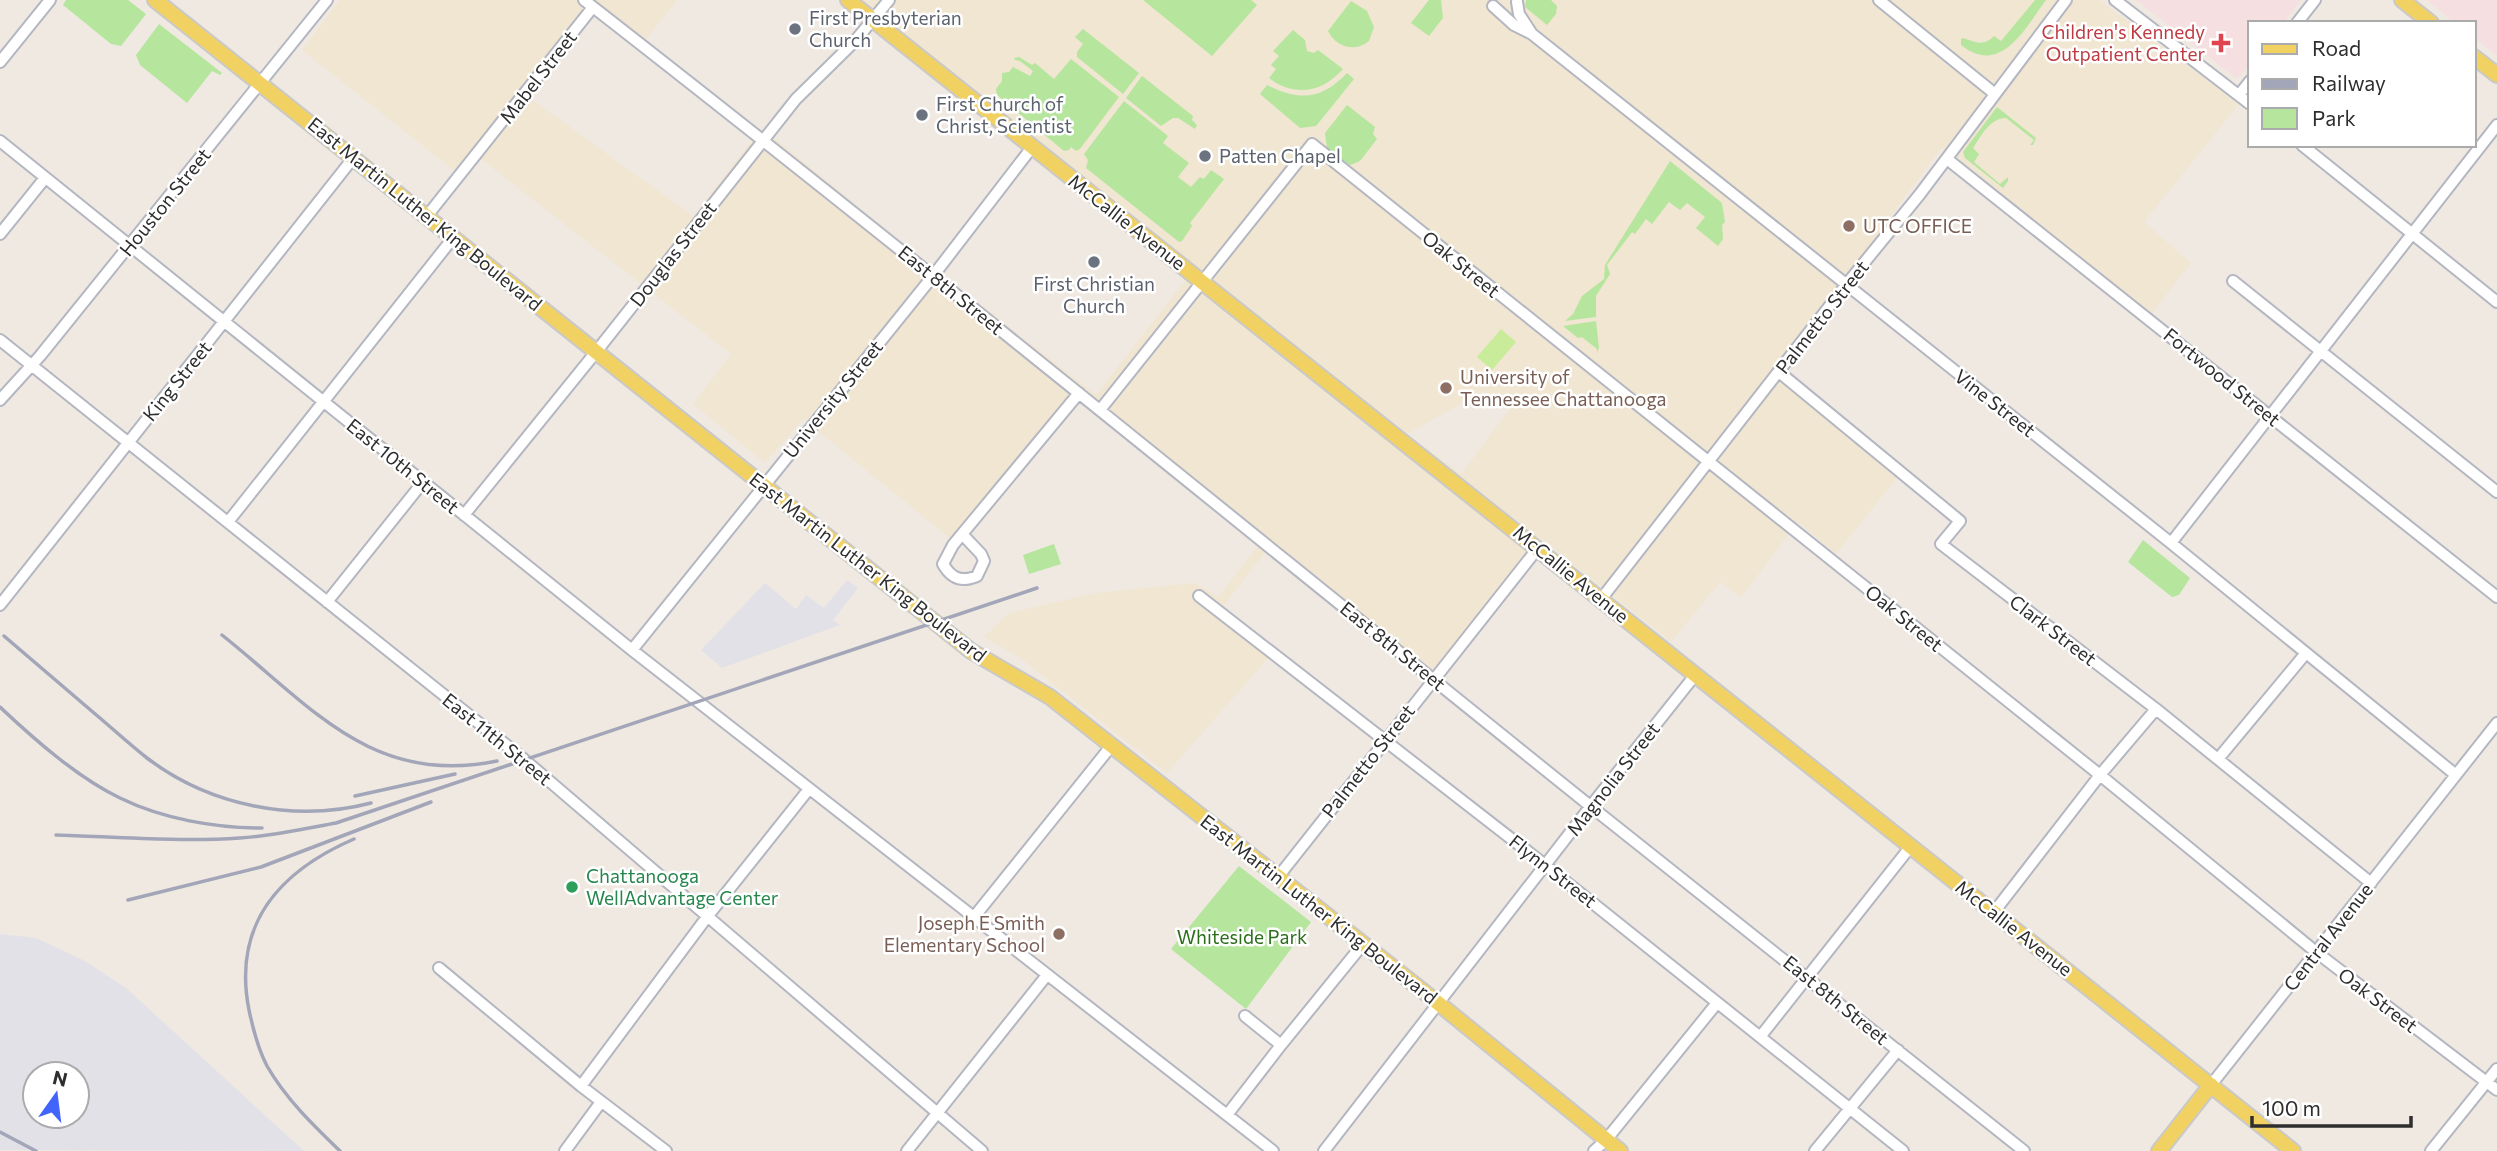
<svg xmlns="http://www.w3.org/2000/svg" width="2497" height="1151" viewBox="0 0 2497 1151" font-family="Commissioner,sans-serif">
  <rect width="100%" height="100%" fill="#efe9e1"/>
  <path fill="#e3e1e8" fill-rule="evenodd" d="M847,580L858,588L833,620L840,625L722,668L701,650L765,583L796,609L806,595L824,608Z
    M0,934L36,938L85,961L126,988L304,1151L0,1150ZM77,1074V1116H35V1074Z"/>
  <path fill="#f0e6d1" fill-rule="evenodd" d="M340,0H677L638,49L593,16L527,96L693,216L762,128L926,262L1096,395L1187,278L858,17L863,0H2099L2239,104L2144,222L2191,263L2152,313L1941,148L1774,375L1900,474L1836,554L1798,522L1741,597L1720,582L1671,642L1539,537L1433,671L1272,543L1222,608L1275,650L1167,773L1020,658L984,637L1009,613L1096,593L1195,583L1218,597L1266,536L1077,385L951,539L803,419L765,463L693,404L731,354L481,159L465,179L302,50ZM1484,391L1510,409L1461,474L1407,434Z"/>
  <path fill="#f5dfe0" d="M2136,0H2301L2283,23H2250V64L2239,77L2236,78Z
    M2427,0H2497V56L2474,38V23H2455Z"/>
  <path fill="#b6e59e" d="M66,0H128L146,14L121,46L111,44L63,5Z
    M1143,0H1251L1257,5L1212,56Z
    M1429,0H1441L1443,18L1429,36L1411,23Z
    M1526,0H1551L1557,6L1556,14L1547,25L1525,7Z
    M2035,0H2046C2025,28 2001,77 1961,45V39L1963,38C1976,42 1983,47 1994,36L2001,41Z
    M1351,1L1367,11L1374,27L1369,41C1355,53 1336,47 1328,31Z
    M159,24L222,73L220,75L212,71L187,103L140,65L136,55Z
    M1083,29L1139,73L1123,94L1077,57V52L1083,44L1075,37Z
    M1293,30L1305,40L1307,51L1314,53L1318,50L1343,69C1322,93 1294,97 1269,78L1276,69L1271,65L1279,56L1273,51Z
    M1019,57L1032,65L1035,63L1054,79L1071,59L1119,97L1080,149L1076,151L1071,147L1069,150L1064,151L997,95L996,89L1002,81V73L1009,72L1013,67L1030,76L1033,71L1020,61L1015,60L1014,58Z
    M1347,73L1354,79L1316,126L1300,128L1260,94L1267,85C1299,101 1322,100 1347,73Z
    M1142,76L1193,116L1192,120L1197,125L1195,129L1178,118H1173L1161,126L1126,98Z
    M1124,101L1168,136L1163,143L1189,163L1178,177L1191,187L1200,177L1204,179L1211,170L1224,179L1190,223L1192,226L1182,241L1179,242L1086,168L1088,160L1084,154Z
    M1347,105L1375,127L1373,134L1377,139L1360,161L1350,165L1327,149L1325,133Z
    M1997,107L2036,138L2033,145H2030L2034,140L2006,118C1990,118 1981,136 1973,148L1979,154L1974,162L2000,184L2008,177V181L2003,188L1965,158L1963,152Z
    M1670,161L1722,203L1725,222L1722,225L1723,239L1718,246L1696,228L1705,217L1687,203L1680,210L1669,202L1652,224L1646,219L1635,234L1632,232L1607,265L1610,274L1596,296V317L1565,321L1573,314L1582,296L1604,279L1605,265Z
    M1596,321L1599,348L1597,353V349L1582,337L1578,338L1563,326Z
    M2143,540L2190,578L2179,595L2172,597L2128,562Z
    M1054,544L1061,564L1029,574L1023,555Z
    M1239,866L1311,922L1246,1009L1171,949Z"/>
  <path fill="#c9ec9a" d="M1501,329L1516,342L1492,370L1477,357Z"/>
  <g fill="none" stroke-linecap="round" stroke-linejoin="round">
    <defs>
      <path id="minor" d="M584,0C923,264 1254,536 1589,805C1733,921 1880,1035 2024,1151
        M1879,0L1995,94
        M2115,0L2250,104
        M1517,2L1519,14L1532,34L2171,543L2456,775
        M1493,6L1514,25L1530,33
        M2297,23L2315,0
        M0,62L50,0
        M2239,95L2250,81
        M0,141L632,650L1273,1151
        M2302,145L2497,302
        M1947,159L2497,597
        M427,216L593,7
        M0,234L45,178
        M2233,281L2497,492
        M0,340L520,756L982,1151
        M1779,372L1960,521L1941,544L2156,709L2371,883
        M0,400L40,356L327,0
        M1100,410L1312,144L2100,775L2316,952L2497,1090
        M464,515L596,352L796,99L855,41L889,0
        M228,522L453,238
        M962,534L981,554L984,561L977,576C961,583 951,578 943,564L953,545L1079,393
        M2171,543L2497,125
        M1199,596L1545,865L1903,1151
        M1602,598L1846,285L1920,194L2066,0
        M327,602L423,482
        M0,605L354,157
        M632,650L933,276L1033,146
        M2218,759L2306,653
        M1278,877L1538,548
        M1994,912L2100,775L2156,709
        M974,917L1112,745
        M439,968L581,1086L666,1151
        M1245,1016L1281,1045
        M1760,1037L1911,846
        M2211,1085L2497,723
        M581,1086L707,917L809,789
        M1227,1115L1281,1045L1363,944
        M565,1151L601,1102
        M907,1151L1047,975
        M1324,1151L1590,807L1696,674
        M1594,1151L1606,1140L1717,1003
        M1815,1151L1898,1050
        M2431,1151L2497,1069"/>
      <path id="major" d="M155,0L971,651L1050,697L1438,1003L1620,1151
        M848,0L2293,1151
        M2402,0L2431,23
        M2474,57L2497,75
        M2159,1151L2211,1085"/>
    </defs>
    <use href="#minor" stroke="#b4b7c1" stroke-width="14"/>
    <use href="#major" stroke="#c9c9c9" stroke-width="18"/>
    <use href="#minor" stroke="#fff" stroke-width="10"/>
    <use href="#major" stroke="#f2d163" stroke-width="14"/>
    <path stroke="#a3a6b8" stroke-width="3.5" d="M222,635C310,705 372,787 497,761
      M4,636C34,662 64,687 94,713C112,728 129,744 147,758C210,806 295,823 371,803
      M0,707C34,739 78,778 120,798C163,819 215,828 262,828
      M355,796L455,774
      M56,835C117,837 179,842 240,838C273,836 304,829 336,823L1037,588
      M128,900L261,867L431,802
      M0,1132L36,1151
      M340,1151C313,1125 286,1099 267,1066C258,1049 253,1029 249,1010C232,924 280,871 354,839"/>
  </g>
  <g fill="#6b7280" stroke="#fff" stroke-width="2.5">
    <circle cx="795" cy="29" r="7"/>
    <circle cx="922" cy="115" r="7"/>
    <circle cx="1205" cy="156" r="7"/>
    <circle cx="1094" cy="262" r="7"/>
  </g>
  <path fill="#e0444e" stroke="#fff" stroke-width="2.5" d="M2217.5 32.5h7v7h7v7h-7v7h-7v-7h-7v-7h7z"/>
  <g fill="#8d6e63" stroke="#fff" stroke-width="2.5">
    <circle cx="1849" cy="226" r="7"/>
    <circle cx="1446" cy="388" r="7"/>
    <circle cx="1059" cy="934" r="7"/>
  </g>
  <circle fill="#2e9e5b" stroke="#fff" stroke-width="2.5" cx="572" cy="887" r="7"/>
  <g text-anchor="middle" stroke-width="5" stroke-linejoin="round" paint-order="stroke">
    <g font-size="19" fill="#5b616d" stroke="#fff" text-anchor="start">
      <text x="809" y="25">First Presbyterian<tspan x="809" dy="22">Church</tspan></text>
      <text x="936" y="111">First Church of<tspan x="936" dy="22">Christ, Scientist</tspan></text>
      <text x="1219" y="163">Patten Chapel</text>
      <text x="1094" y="291" text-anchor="middle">First Christian<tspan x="1094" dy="22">Church</tspan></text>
    </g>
    <g font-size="19" fill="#be3a42" stroke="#fff" text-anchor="end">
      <text x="2205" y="39">Children's Kennedy<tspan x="2205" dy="22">Outpatient Center</tspan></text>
    </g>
    <g font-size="19" fill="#2e2e2e" stroke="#fff">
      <text transform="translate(538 77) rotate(-52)" y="7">Mabel Street</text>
      <text transform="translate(165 202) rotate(-51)" y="7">Houston Street</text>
      <text transform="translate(425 214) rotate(39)" y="7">East Martin Luther King Boulevard</text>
      <text transform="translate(1127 222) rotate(38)" y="7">McCallie Avenue</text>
      <text transform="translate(673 254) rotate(-52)" y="7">Douglas Street</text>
      <text transform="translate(1461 264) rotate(39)" y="7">Oak Street</text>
      <text transform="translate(951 290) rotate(39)" y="7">East 8th Street</text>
      <text transform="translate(1822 317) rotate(-52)" y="7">Palmetto Street</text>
      <text transform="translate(2222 377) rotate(39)" y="7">Fortwood Street</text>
      <text transform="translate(177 381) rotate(-51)" y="7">King Street</text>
      <text transform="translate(833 399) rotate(-51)" y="7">University Street</text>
      <text transform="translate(1995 403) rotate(38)" y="7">Vine Street</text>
      <text transform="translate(403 466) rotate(39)" y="7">East 10th Street</text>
      <text transform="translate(868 567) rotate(38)" y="7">East Martin Luther King Boulevard</text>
      <text transform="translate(1571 574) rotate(39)" y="7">McCallie Avenue</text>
      <text transform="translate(1904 618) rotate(39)" y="7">Oak Street</text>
      <text transform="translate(2053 630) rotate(37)" y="7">Clark Street</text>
      <text transform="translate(1393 646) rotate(39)" y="7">East 8th Street</text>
      <text transform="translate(497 739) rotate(39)" y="7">East 11th Street</text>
      <text transform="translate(1368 761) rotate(-52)" y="7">Palmetto Street</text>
      <text transform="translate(1613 779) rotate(-52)" y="7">Magnolia Street</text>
      <text transform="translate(1553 871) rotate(38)" y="7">Flynn Street</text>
      <text transform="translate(1319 909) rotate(38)" y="7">East Martin Luther King Boulevard</text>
      <text transform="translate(2014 928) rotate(38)" y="7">McCallie Avenue</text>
      <text transform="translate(2328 937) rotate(-52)" y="7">Central Avenue</text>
      <text transform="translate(1836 1000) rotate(39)" y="7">East 8th Street</text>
      <text transform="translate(2378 1000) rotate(37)" y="7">Oak Street</text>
    </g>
    <g font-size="19" fill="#785e54" stroke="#fff" text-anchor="start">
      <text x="1863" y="233">UTC OFFICE</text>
      <text x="1460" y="384">University of<tspan x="1460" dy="22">Tennessee Chattanooga</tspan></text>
      <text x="1045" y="930" text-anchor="end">Joseph E Smith<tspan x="1045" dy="22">Elementary School</tspan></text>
    </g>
    <g font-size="19" fill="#27864d" stroke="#fff" text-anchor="start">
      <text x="586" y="883">Chattanooga<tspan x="586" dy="22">WellAdvantage Center</tspan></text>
    </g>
    <g font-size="19" fill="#2c6e1b" stroke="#fff">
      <text x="1242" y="944">Whiteside Park</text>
    </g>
  </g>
  <rect x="2248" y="21" width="228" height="126" fill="#ffffff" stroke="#ababab" stroke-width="2"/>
  <rect x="2262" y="44" width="35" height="10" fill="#f2d163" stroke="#ababab" stroke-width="2"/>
  <text x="2312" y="56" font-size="21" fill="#2e2e2e">Road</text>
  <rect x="2262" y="79" width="35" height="10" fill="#a3a6b8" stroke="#ababab" stroke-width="2"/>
  <text x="2312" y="91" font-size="21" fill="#2e2e2e">Railway</text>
  <rect x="2262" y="108" width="35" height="21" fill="#b6e59e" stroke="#ababab" stroke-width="2"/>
  <text x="2312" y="126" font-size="21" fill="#2e2e2e">Park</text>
  <g transform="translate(56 1095) rotate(14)"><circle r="33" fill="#ffffff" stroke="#ababab" stroke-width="2"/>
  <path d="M0-5L12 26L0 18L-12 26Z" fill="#4264fb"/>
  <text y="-10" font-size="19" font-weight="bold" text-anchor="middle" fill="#2e2e2e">N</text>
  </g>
  <path d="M2252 1116v10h159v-10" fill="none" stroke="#2e2e2e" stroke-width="3.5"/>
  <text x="2262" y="1116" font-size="21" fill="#2e2e2e" stroke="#ffffff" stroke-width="5" paint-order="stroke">100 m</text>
</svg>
